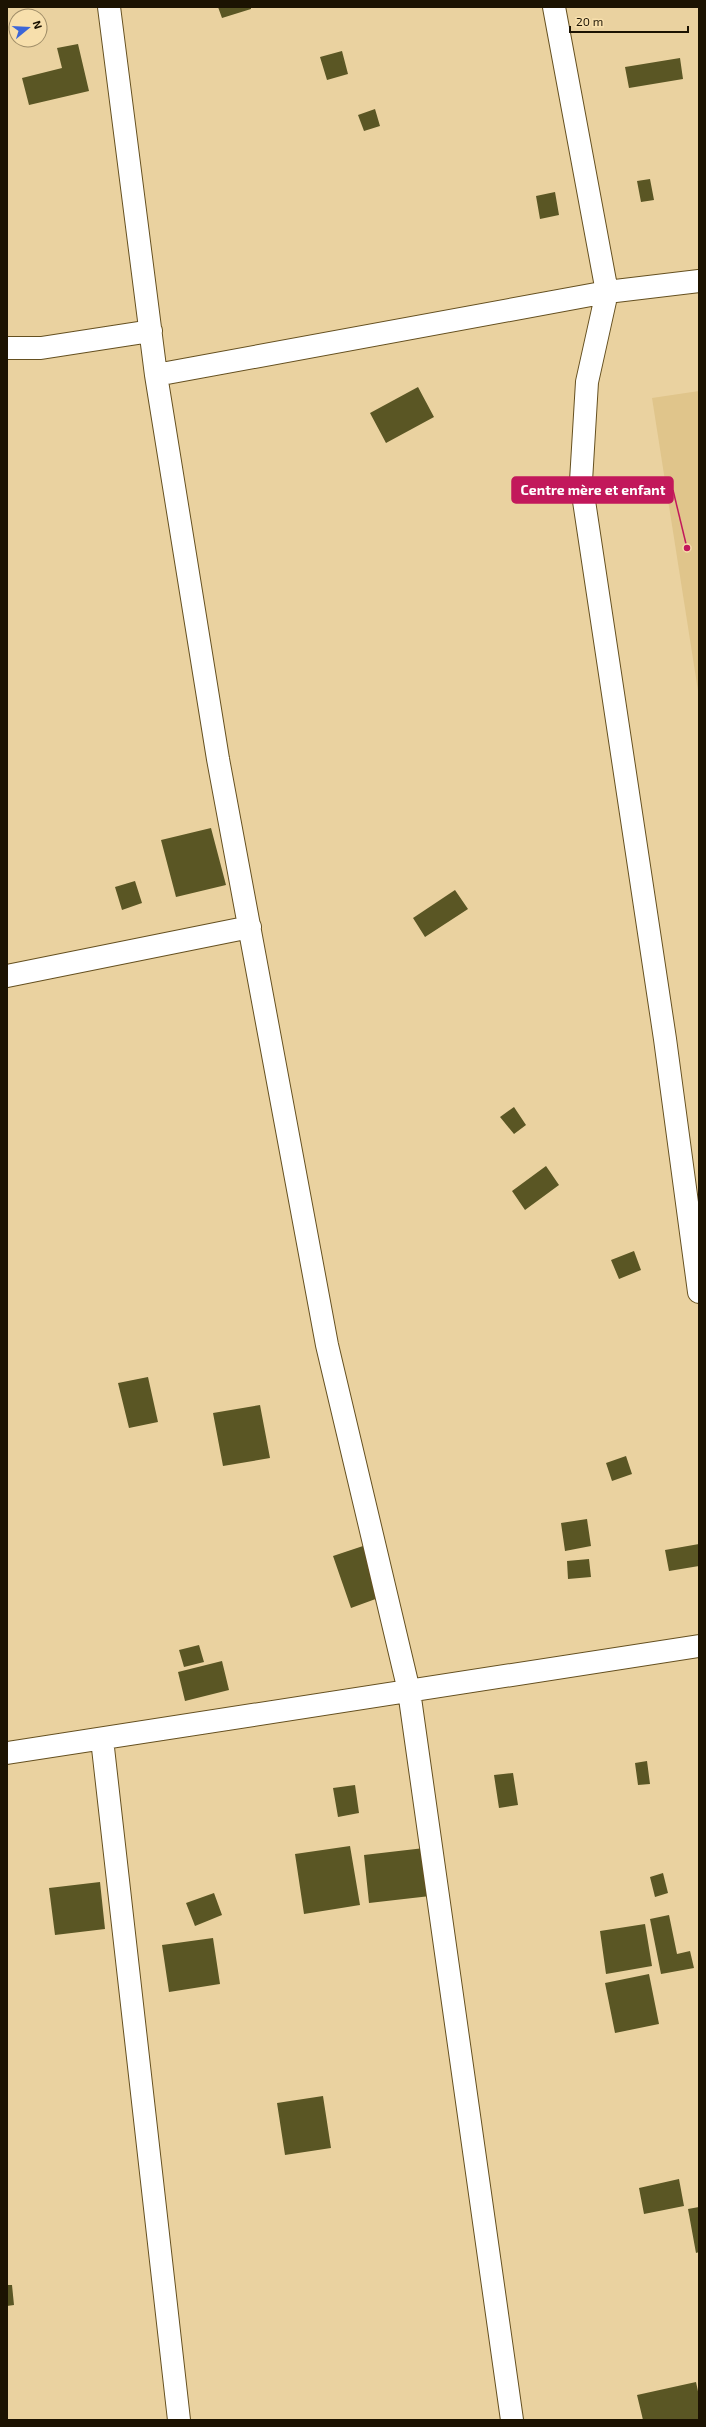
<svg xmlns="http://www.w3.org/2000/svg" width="706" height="2427" viewBox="0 0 706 2427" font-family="'Exo 2',sans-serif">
  <rect width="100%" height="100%" fill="#ead2a0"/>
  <path fill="#e0c58b" d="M699,391V697L652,398Z"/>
  <path fill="#5a5624" d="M218,7H251V9L222,18Z
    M78,44L89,91L29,105L22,78L62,68L57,48Z
    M342,51L348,74L327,80L320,57Z
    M680,58L683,79L629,88L625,67Z
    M375,109L380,126L364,131L358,115Z
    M650,179L654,200L641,202L637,181Z
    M555,192L559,215L540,219L536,196Z
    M418,387L434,417L386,443L370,413Z
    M211,828L226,885L176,897L161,840Z
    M135,881L142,903L122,910L115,887Z
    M455,890L468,909L425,937L413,918Z
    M514,1107L526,1125L514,1134L500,1117Z
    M546,1166L559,1185L525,1210L512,1191Z
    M634,1251L641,1270L619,1279L611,1260Z
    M148,1377L158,1422L129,1428L118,1383Z
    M260,1405L270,1458L223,1466L213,1413Z
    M626,1456L632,1474L612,1481L606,1463Z
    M587,1519L591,1546L565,1551L561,1523Z
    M699,1544V1566L669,1571L665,1550Z
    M363,1546L381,1597L351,1608L333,1556Z
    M589,1559L591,1577L568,1579L567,1561Z
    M199,1645L204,1662L184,1667L179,1650Z
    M222,1661L229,1690L185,1701L178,1672Z
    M647,1761L650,1784L638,1785L635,1763Z
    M513,1773L518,1805L499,1808L494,1775Z
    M355,1785L359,1813L338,1817L333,1788Z
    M350,1846L360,1905L304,1914L295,1854Z
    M433,1847L439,1895L369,1903L364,1855Z
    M663,1873L668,1893L655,1897L650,1877Z
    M100,1882L105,1929L55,1935L49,1888Z
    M214,1893L222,1915L195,1926L186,1903Z
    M669,1915L677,1954L690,1951L694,1968L661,1974L650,1919Z
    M645,1924L652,1966L606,1974L600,1931Z
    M213,1938L220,1984L169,1992L162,1945Z
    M649,1974L659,2024L615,2033L605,1983Z
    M323,2096L331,2148L285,2155L277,2103Z
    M679,2179L684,2206L644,2214L639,2188Z
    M699,2207V2252L696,2253L688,2209Z
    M7,2285H12L14,2305L7,2306Z
    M696,2382L699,2396V2420H643L637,2395Z"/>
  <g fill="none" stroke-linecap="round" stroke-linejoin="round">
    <defs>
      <path id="street" d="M109,7L156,375L218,759L327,1345L409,1691L512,2420
        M554,7L607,292L587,382L581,481L665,1039L699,1292
        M7,348H41L151,331
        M156,375L607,292L699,281
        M7,976L250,927
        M102,1739L179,2420
        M7,1753L699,1646"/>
    </defs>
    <use href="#street" stroke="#655020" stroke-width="24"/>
    <use href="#street" stroke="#fff" stroke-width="22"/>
  </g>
  <path fill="none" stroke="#c2185b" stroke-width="1.5" d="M687 548L673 490"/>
  <circle fill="#c2185b" stroke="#f7dfac" stroke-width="1.5" cx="687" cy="548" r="4"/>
  <rect fill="#c2185b" stroke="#c2185b" stroke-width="1.5" x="512" y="477" width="161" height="26" rx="4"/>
  <g font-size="14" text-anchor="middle" font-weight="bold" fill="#fff">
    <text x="593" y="495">Centre mère et enfant</text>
  </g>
  <rect width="706" height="2427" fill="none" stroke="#1c1302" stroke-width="16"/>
  <g transform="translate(28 28) rotate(72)"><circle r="19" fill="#f7dfac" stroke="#9f8d68"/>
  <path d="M0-3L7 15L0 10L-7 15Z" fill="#3d66d7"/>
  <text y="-6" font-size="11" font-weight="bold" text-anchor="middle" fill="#1c1302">N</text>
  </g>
  <path d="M570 26v6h118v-6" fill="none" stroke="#1c1302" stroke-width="2"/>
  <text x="576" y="26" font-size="12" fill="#1c1302" stroke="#f7dfac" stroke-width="3" paint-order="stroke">20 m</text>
</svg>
